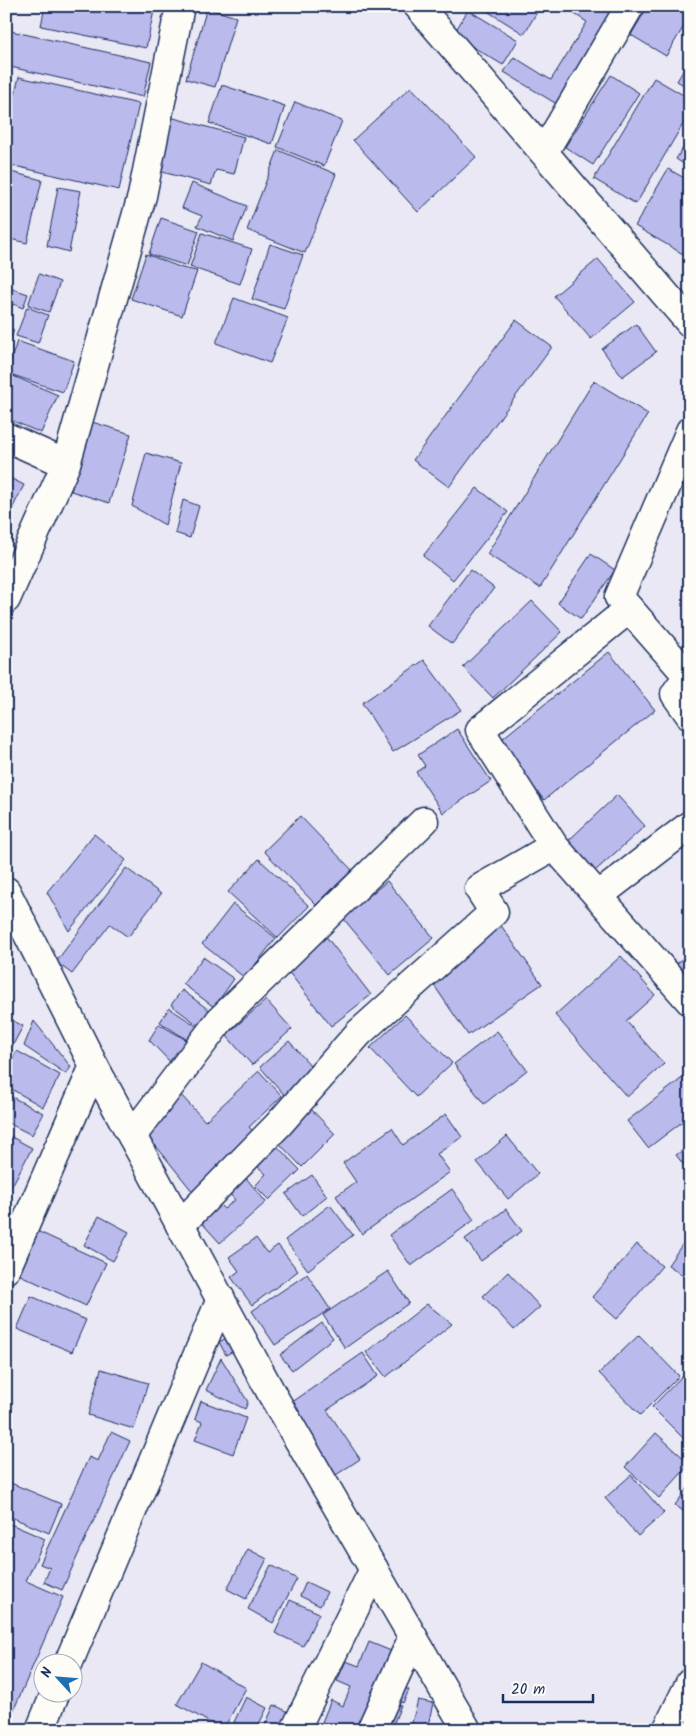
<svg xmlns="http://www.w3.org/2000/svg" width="696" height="1736" viewBox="0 0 696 1736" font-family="Kalam,sans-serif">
  <rect width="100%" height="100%" fill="#e9e8f4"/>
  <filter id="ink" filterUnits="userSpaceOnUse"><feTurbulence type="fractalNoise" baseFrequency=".02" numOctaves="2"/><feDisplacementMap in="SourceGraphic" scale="10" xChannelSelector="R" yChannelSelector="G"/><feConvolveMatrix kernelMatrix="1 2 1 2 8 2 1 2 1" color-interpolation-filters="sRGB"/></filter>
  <g filter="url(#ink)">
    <path fill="#bbbaec" stroke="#1b2f5e" d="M45,6H155L146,48L41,26Z
      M479,6H528L537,12L524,34Z
      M562,6H602L616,15L560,106L504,72L514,57L551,80L587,22Z
      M648,6H690V16L666,56L631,35Z
      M207,8L236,17L215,87L186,79Z
      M468,10L518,40L503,65L453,35Z
      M6,30L151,62L143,97L6,66Z
      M689,61H690V89L677,81Z
      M611,75L639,93L593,165L565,147Z
      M19,77L139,104L119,190L6,164V131Z
      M654,78L690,99V112L636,204L594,179Z
      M222,85L285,106L272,144L209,123Z
      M411,87L476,157L418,212L353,140Z
      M295,102L342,121L324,166L277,147Z
      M170,117L244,137L234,174L216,170L211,185L155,170Z
      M690,137V168L676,159Z
      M278,150L336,174L305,253L247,230Z
      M668,169L690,181V242L683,254L635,226Z
      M11,172L42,180L27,243L6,238V191Z
      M192,183L247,206L233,241L197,226L202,216L182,208Z
      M58,187L81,191L69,252L47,246Z
      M161,218L199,231L187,266L149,254Z
      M202,233L252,249L240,284L190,267Z
      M270,244L303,255L284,309L252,299Z
      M146,254L182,268L197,271L182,316L131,299Z
      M598,259L635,302L591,339L554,296Z
      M39,274L60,282L49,312L28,305Z
      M10,288L28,294L23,308L13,304L6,322V297Z
      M234,298L288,318L270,363L216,343Z
      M27,307L48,315L38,343L16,336Z
      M516,320L552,347L449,487L413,460Z
      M636,324L656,352L622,377L602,349Z
      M6,327L14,330L6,351Z
      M17,341L74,361L63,392L7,373Z
      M6,373L58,395L41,433L6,418Z
      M594,381L648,414L540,588L487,554Z
      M92,422L131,434L109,503L71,491Z
      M146,453L181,463L165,525L132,506Z
      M6,476L24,485L8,517L6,516Z
      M477,488L508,512L453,580L423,556Z
      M183,500L199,506L190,538L175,533Z
      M591,554L615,570L581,619L558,603Z
      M470,570L494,588L452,644L428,626Z
      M532,601L562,632L493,698L463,667Z
      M609,652L655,710L544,800L498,742Z
      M424,660L461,710L393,752L362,703Z
      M457,729L491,781L443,813L416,772L425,766L418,755Z
      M617,795L645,826L595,871L568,841Z
      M300,816L352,870L316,905L264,851Z
      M94,834L126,860L69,931L47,892Z
      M259,859L309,906L278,938L228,892Z
      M126,868L161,894L128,937L110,924L72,974L56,962Z
      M387,881L434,938L390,975L343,918Z
      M233,904L276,938L245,978L202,944Z
      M500,924L542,984L468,1035L427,975Z
      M325,935L371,995L331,1026L284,966Z
      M690,953V984L675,965Z
      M621,956L655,995L626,1021L664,1064L627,1097L555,1015Z
      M203,957L234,979L214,1007L183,984Z
      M182,990L209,1010L202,1028L171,1005Z
      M266,1000L292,1029L252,1065L226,1035Z
      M169,1008L198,1027L189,1041L160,1022Z
      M405,1015L452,1063L416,1097L370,1048Z
      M6,1017L23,1026L7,1056H6Z
      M34,1021L71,1067L66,1074L24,1046Z
      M159,1024L188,1041L173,1065L149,1040Z
      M497,1031L527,1070L484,1104L454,1064Z
      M289,1041L317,1073L288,1099L260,1067Z
      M17,1051L60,1075L43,1107L6,1086V1069Z
      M259,1071L282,1096L249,1127L259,1138L197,1197L148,1136L179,1093L205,1121Z
      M690,1072V1116L648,1148L627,1121Z
      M6,1094L43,1113L32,1135L6,1122Z
      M309,1107L335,1134L302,1167L275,1139Z
      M446,1114L462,1137L437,1154L450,1172L362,1234L336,1196L356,1182L343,1163L392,1128L403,1145Z
      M6,1134L32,1148L6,1197Z
      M507,1136L538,1174L508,1199L477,1162Z
      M276,1145L300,1170L269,1200L255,1186L266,1174L256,1165Z
      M690,1145V1173L676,1155Z
      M312,1175L327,1196L302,1216L286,1194Z
      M246,1178L266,1202L220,1243L201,1222L220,1205L224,1209L235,1200L229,1193Z
      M452,1189L474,1220L411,1266L389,1235Z
      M330,1205L353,1235L308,1270L285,1240Z
      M506,1209L522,1231L481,1261L465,1239Z
      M99,1216L129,1232L113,1261L84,1245Z
      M35,1230L106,1263L86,1306L16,1273Z
      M690,1233V1280L668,1265Z
      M256,1238L267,1253L278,1245L298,1271L252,1305L231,1277L239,1271L229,1257Z
      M637,1244L662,1266L617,1319L592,1297Z
      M388,1271L409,1303L345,1348L323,1315Z
      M508,1272L540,1307L514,1330L483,1296Z
      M307,1274L330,1309L275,1345L252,1311Z
      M31,1296L86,1320L72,1352L17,1329Z
      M427,1304L452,1324L386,1377L366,1352Z
      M322,1323L333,1338L292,1370L280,1355Z
      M639,1335L679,1376L640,1415L599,1373Z
      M230,1336L237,1349L226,1355L219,1342Z
      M363,1353L378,1376L327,1410L360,1459L336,1475L288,1405Z
      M221,1358L248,1402L245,1409L206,1390Z
      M101,1369L148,1383L134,1429L88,1415Z
      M685,1373L690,1377V1445L652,1407Z
      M201,1401L246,1418L233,1454L195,1440L202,1422L195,1419Z
      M111,1432L130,1441L62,1590L44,1582L50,1568L40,1564L89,1457L98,1461Z
      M656,1433L690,1464L659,1498L625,1467Z
      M631,1475L664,1513L638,1536L605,1498Z
      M6,1481L61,1504L49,1533L6,1515Z
      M690,1485V1516L675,1505Z
      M6,1522L45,1539L26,1581L63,1597L11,1716L6,1714Z
      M248,1549L267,1559L246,1599L227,1589Z
      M271,1565L297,1579L273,1623L248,1609Z
      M306,1582L327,1592L320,1606L300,1596Z
      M290,1600L319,1613L303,1646L275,1633Z
      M369,1642L391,1651L358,1730H339L322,1722L331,1700L343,1706L351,1687L337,1681L346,1661L359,1666Z
      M201,1662L246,1688L223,1730L177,1704Z
      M397,1684L409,1690L403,1703L391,1697Z
      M246,1697L267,1708L256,1730H250L234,1722Z
      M382,1698L401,1705L393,1725L374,1718Z
      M418,1700L433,1703L427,1730H410Z
      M274,1705L297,1716L291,1730H263Z"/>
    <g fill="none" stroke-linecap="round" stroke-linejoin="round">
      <defs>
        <path id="minor" d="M544,152L630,6
          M690,431L619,597L688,676L675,694L690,715
          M690,825L598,896L690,1001
          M554,846L480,730L629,609
          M132,1136L220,1020L424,821
          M180,1225L278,1125L359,1033L494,912L479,889L554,846L598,896
          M6,1269L94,1066
          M68,1664L221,1299
          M40,1730L55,1694
          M295,1730L374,1569
          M371,1730L413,1637"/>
        <path id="tertiary" d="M418,6L690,323
          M6,437L66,464
          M6,599L66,464L142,196L180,6
          M6,891L94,1066L273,1396L467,1730
          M667,1730L690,1683"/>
      </defs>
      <use href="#minor" stroke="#1b2f5e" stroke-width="31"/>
      <use href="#tertiary" stroke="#1b2f5e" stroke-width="31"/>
      <use href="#minor" stroke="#fdfcf7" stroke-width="28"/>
      <use href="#tertiary" stroke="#fdfcf7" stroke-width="28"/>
    </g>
  </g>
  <rect width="696" height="1736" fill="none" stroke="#fdfcf7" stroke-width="25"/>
  <rect x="12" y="12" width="671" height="1711" fill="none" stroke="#1b2f5e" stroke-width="2" filter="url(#ink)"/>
  <g transform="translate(58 1678) rotate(296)"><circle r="24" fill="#fdfcf7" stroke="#a3aaba"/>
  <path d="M0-4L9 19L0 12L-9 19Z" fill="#1f6fb2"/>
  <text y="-8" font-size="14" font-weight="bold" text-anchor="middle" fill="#1b2f5e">N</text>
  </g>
  <path d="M503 1694v8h90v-8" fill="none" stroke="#1b2f5e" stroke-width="2.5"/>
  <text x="511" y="1694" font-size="15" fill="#1b2f5e" stroke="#fdfcf7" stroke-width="4" paint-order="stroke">20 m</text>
</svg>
